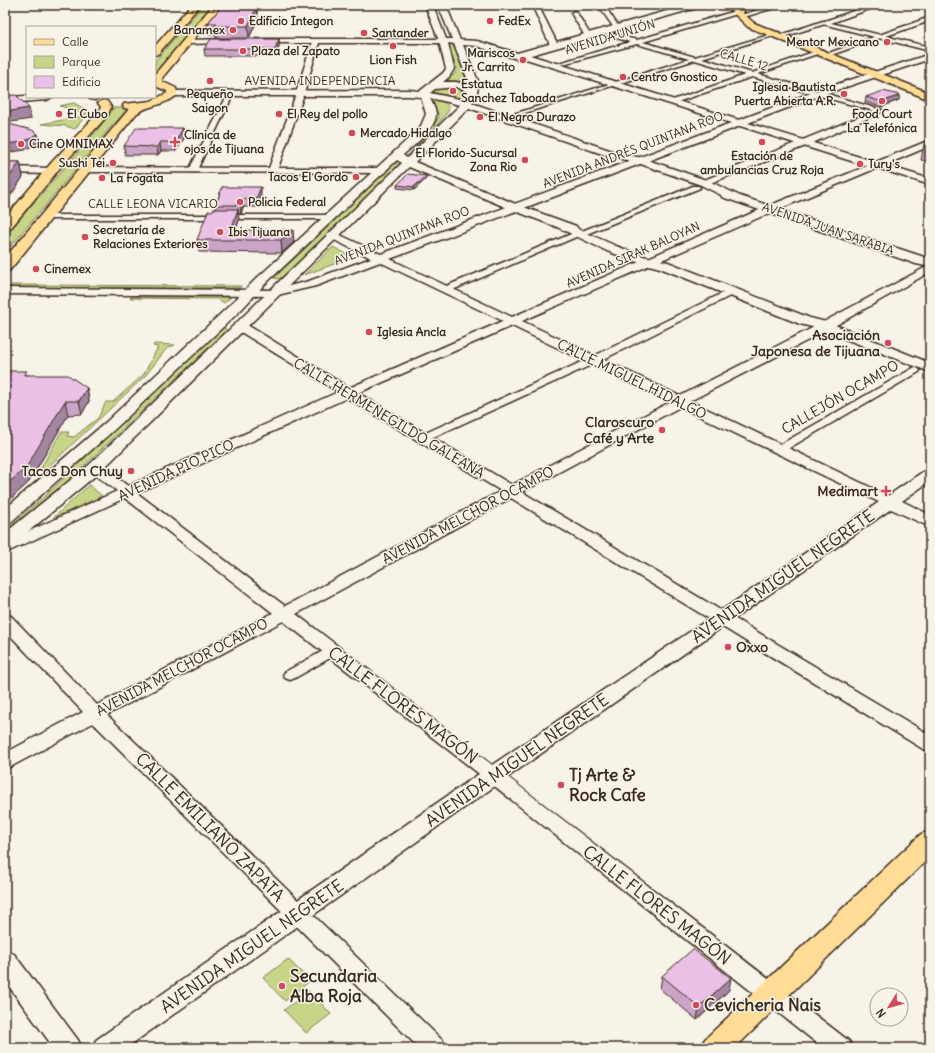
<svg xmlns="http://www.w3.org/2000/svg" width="935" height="1053" viewBox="0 0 935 1053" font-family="Delius,sans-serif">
  <rect width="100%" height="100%" fill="#f7f3e8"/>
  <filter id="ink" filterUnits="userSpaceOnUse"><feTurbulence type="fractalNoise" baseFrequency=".025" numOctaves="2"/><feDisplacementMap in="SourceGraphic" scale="8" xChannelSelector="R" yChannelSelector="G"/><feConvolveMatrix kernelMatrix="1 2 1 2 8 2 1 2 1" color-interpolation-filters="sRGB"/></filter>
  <g filter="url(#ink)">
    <path fill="#c8d588" stroke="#828053" d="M203,5H212L155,74V61Z
      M451,44L453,45L467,82L444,80L454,75L457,69L448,45Z
      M455,86L465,90L466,94L463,99L432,92L438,88Z
      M431,97C438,99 448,102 449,110L425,141L414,149L419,142L418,141L434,125L439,117Z
      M74,103L90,112L85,115C76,112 69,108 59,106Z
      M113,108H129L110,128L5,253V236L99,128Z
      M85,116L84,118L75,129L66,126L41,124Z
      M395,163L401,165L280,279L274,278Z
      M333,247L353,257L304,275Z
      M11,285L241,286L240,288H9Z
      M131,297H231L224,303L218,299L130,298Z
      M222,327L227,330L66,483L54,497L5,537V530L45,496Z
      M154,344L175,345L167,348L146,375L46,469L41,468L61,432H69L67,436L74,437L98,418L106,402H113L144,374L158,347L153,346Z
      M89,485L102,496L53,518Z
      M288,959L310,981L285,1001L263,978Z
      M309,991L331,1014L306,1033L284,1010Z"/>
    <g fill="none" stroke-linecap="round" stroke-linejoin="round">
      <defs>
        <path id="minor" d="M598,5H604L619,27L618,28H614Z
          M664,5H670L675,11L670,12Z
          M775,5H784L741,18L738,16Z
          M742,9L744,10V12L643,42L695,57L779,32V34L702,58L752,73L819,50H823V52L758,74L882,110V112L808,145L705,185H702V181L874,111L752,77L674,103H670V101L745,75L695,60L509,118L504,117L689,59L637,44L552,67V65L630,42L600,33V31L637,40Z
          M574,11L577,13L591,36L590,37L585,36L571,13Z
          M930,17V21L831,55L826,54Z
          M823,21L826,23L825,24L780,38L775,37Z
          M227,96L232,97L197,170L196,172H190L189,170Z
          M693,186H699L700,188L589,233H583L582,231Z
          M44,215H331L335,217L331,219H44Z
          M576,232H579L583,234L450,291H444L442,289L444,287Z
          M731,289L734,290L736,292L734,294L598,362L427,440H419L418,438L419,436L590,358Z
          M915,367L920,370L919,372L784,451L780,452L774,449L776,447Z
          M332,646L337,648L339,651L337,654L295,678L290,680L285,678L283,675L285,672Z"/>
        <path id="tertiary" d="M532,5H538L558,45L557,47H551L550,45Z
          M871,5H881L831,23L930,47V51L819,23Z
          M229,39L233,41L232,43L188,44L184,42L188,40Z
          M256,39H443L447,41L443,43H319L304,93L301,95L303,97L278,168H381L384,169L386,171L384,173L82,172L80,170L82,168L85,167L269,168L295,97L298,95L296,93L312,43H259L255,41Z
          M514,54L530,55L739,120L816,91L930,54V59L822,95L748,123L876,162L930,140V146L885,165L930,179V185L877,168L774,211L522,321L680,396L814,327L930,265V272L822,333L690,401L895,499L897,502L895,505L890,506L885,505L680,407L522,492L930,735V751L923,749L511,498L296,614C481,755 664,899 849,1041L853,1048H823L632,897L487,780L283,621L107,715L443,1041L447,1048H419L93,723L12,766L5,768V753L83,712L5,630V615L11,616L97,705L273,613L125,498L5,553V542L117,491L90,471L88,468L90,465L95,464L100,465L128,486L338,392L236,329L234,326L236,323H244L349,388L503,321L380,262L316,286L273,296L5,294V288L273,290L309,281L371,258L330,238L329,236L330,234H338L381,254L731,123L526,59L514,58ZM740,126L867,166L766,207L512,317L390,259ZM512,326L670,402L512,485L358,393ZM347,398L501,491L285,606L137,493Z
          M5,167L51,168L56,171L51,174L5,173Z"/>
        <path id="secondary" d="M425,5H433L446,39H452L438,5H446L460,40L477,41L517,53L688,5H701L700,7L517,59L476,46L463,45L479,83L476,97L472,103L615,152L642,158L709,181L740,196L930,259V267L916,264L722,197L721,195L701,185L635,162L608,156L469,108L415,162L518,205L576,226L578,229L616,246L643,256L668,262L810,318L830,323L930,363V372L820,329L800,324L660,268L634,261L607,251L557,227L510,209L409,167L101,471L11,546L5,547V533L89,465L402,163L397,160L263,286L241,310L115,429L11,522L5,523V509L105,423L231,304L255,280L420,128L426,114L421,97L409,96H173L170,95L168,93L170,91L409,90L420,91L443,73L446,69L439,41ZM448,43L454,44L469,83V85L456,82H443L449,77L454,69ZM456,87L466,91V97L464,100L430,93L435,89ZM430,98L460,105L407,158L403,155C413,146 437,128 436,113C435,108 432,103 430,98Z
          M27,96V97H52L47,100L5,103V97Z
          M88,97H100L95,100L90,99Z
          M930,469V481L902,501L930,515V527L891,509L502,781L126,1048H92L96,1040L486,769L734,602L924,471Z
          M5,950L14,954L78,1040L82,1048H54L5,981Z"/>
        <path id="primary" d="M191,5H200L158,54L155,55V46Z
          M213,5H222L162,78L163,82L176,88L177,94L176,96C163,106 148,105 136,114L10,270L5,271V258L129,109L124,108L123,106L124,104L151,101L167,93V91L155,86V74Z
          M725,5H734L754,23L930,93V100L748,27Z
          M103,100L107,101L111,107L108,115L60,168L10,229L5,230V218L52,162L99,112L101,107L98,103Z
          M930,831V857L735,1048H700L705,1039L921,834Z"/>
      </defs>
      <use href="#minor" stroke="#3b2a1e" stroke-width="3"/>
      <use href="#tertiary" stroke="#3b2a1e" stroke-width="3"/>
      <use href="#secondary" stroke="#3b2a1e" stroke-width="3"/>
      <use href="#primary" stroke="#3b2a1e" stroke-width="3"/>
      <use href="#minor" fill="#f7f3e8" fill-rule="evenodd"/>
      <use href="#tertiary" fill="#f7f3e8" fill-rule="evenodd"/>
      <use href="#secondary" fill="#f7f3e8" fill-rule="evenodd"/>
      <use href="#primary" fill="#ffdd96" fill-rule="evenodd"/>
    </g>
    <path fill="#caa5c7" stroke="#3b2a1e" d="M116,5H160L133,11Z
      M258,19L249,38H216V35H209L208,23Z
      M279,39V46L276,56H205L204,49Z
      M866,97L899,100L881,107L865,102Z
      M185,137L176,151H161L158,155H125L124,146Z
      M930,141V162L921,160L924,144Z
      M5,162H20L23,177L9,198L5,197Z
      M426,176V179L414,190L397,188V185Z
      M222,187L261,196L257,207H243L241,214H238L239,220L236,230L294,242L282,253L199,252L197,240L212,211L216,209V205Z
      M5,371L28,375L87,388L89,401L82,414L68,415L29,482L7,502L5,501Z
      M662,976L729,990L697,1020L660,989Z"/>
    <path fill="#a486a2" stroke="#3b2a1e" d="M140,5H160L133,11L132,7Z
      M257,7L258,19L249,38L248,26Z
      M279,39V46L276,56L275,49Z
      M900,95L899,100L881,107L882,102Z
      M29,108L31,119L5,123V112Z
      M183,128L185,137L176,151L175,142Z
      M38,134L39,142L25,150L5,153V144Z
      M160,142L161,151L158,155L157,147Z
      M20,162L23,177L9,198L6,182Z
      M426,176V179L414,190V187Z
      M261,187V196L257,207L256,199Z
      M242,199L243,207L241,214L240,205Z
      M238,209L239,220L233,240L231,230Z
      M293,230L294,242L282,253L281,240Z
      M87,388L89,401L82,414L79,401Z
      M65,401L68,415L29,482L7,502L5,494V486Z
      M731,978L729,990L697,1020L699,1007Z"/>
    <path fill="#ebc0e7" stroke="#3b2a1e" d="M128,5H140L132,7Z
      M221,7H257L248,26H215L217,23H208Z
      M211,39H279L275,49H204Z
      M883,91L900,95L882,102L866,97Z
      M16,95L29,108L5,112V96Z
      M5,123L32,130L38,134L23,142L5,144Z
      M136,128H183L175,142H160L157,147L124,146Z
      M930,141V145L924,144Z
      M5,162H20L6,182H5Z
      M408,174L426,176L414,187L397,185Z
      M222,187H261L256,199H242L240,205H216Z
      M213,209H238L231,230H293L281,240H197L208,211H212Z
      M5,371H27L24,375H68L87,388L79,401H65L26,468L5,486Z
      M693,949L731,978L699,1007L662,976Z"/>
  </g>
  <g fill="#d1495b" stroke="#f7f3e8" stroke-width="1.5">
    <circle cx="241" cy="21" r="4"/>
    <circle cx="490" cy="21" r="4"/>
    <circle cx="233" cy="30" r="4"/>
    <circle cx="364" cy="33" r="4"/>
    <circle cx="887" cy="42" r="4"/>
    <circle cx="393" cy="46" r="4"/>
    <circle cx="243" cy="51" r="4"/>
    <circle cx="523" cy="60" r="4"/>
    <circle cx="623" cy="77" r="4"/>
    <circle cx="210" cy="81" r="4"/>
    <circle cx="453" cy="91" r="4"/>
    <circle cx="844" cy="94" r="4"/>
    <circle cx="882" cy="101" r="4"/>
    <circle cx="59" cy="114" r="4"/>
    <circle cx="279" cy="114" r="4"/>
    <circle cx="480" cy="117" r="4"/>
    <circle cx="352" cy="133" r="4"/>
    <path d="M173 136h4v4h4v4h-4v4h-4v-4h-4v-4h4z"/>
    <circle cx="762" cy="142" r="4"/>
    <circle cx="21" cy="144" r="4"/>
    <circle cx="525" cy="160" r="4"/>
    <circle cx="113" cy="163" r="4"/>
    <circle cx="860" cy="164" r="4"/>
    <circle cx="356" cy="177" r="4"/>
    <circle cx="102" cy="178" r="4"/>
    <circle cx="240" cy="202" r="4"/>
    <circle cx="220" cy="232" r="4"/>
    <circle cx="85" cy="237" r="4"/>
    <circle cx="36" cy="269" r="4"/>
    <circle cx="369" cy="332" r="4"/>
    <circle cx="888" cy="343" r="4"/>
    <circle cx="662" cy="430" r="4"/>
    <circle cx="131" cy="471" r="4"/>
    <path d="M884 485h4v4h4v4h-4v4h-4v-4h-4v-4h4z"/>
    <circle cx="728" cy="647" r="4"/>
    <circle cx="561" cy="785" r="4"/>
    <circle cx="282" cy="986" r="4"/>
    <circle cx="696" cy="1005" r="4"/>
  </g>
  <g text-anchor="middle" stroke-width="3" stroke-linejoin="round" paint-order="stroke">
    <g font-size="12" font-weight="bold" fill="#3b2a1e" stroke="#f7f3e8" text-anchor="start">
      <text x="249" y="25">Edificio Integon</text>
      <text x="498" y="25">FedEx</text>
      <text x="225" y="34" text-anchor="end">Banamex</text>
      <text x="372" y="37">Santander</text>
      <text x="879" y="46" text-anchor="end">Mentor Mexicano</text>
      <text x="251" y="55">Plaza del Zapato</text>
      <text x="515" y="57" text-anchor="end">Mariscos<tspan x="515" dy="14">Jr. Carrito</tspan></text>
      <text x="393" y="64" text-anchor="middle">Lion Fish</text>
      <text x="631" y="81">Centro Gnostico</text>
      <text x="461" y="88">Estatua<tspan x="461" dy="14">Sanchez Taboada</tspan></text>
      <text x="836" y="91" text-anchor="end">Iglesia Bautista<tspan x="836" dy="14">Puerta Abierta A.R.</tspan></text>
      <text x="210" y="98" text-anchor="middle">Pequeño<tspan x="210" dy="14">Saigon</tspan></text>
      <text x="67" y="118">El Cubo</text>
      <text x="287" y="118">El Rey del pollo</text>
      <text x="882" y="118" text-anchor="middle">Food Court<tspan x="882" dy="14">La Telefónica</tspan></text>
      <text x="488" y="121">El Negro Durazo</text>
      <text x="360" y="137">Mercado Hidalgo</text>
      <text x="184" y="139">Clínica de<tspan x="184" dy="14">ojos de Tijuana</tspan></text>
      <text x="29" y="148">Cine OMNIMAX</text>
      <text x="517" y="157" text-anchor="end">El Florido-Sucursal<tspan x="517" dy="14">Zona Rio</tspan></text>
      <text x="762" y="160" text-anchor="middle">Estación de<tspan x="762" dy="14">ambulancias Cruz Roja</tspan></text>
      <text x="105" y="167" text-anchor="end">Sushi Tei</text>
      <text x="868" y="168">Tury's</text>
      <text x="348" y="181" text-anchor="end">Tacos El Gordo</text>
      <text x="110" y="182">La Fogata</text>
      <text x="248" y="206">Policia Federal</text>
      <text x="93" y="234">Secretaría de<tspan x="93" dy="14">Relaciones Exteriores</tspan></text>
      <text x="228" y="236">Ibis Tijuana</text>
      <text x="44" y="273">Cinemex</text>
      <text x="377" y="336">Iglesia Ancla</text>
    </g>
    <g font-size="12" fill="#3b2a1e" stroke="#f7f3e8">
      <text transform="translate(610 37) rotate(-17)" y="4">AVENIDA UNIÓN</text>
      <text transform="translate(744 60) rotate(16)" y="4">CALLE 12</text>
      <text x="320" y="85">AVENIDA INDEPENDENCIA</text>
      <text transform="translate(633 150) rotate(-21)" y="4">AVENIDA ANDRÉS QUINTANA ROO</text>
      <text x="153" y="208">CALLE LEONA VICARIO</text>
      <text transform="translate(828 229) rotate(19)" y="4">AVENIDA JUAN SARABIA</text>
      <text transform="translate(402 236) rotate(-21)" y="4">AVENIDA QUINTANA ROO</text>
      <text transform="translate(633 255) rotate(-24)" y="4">AVENIDA SIRAK BALOYAN</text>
    </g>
    <g font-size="14" font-weight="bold" fill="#3b2a1e" stroke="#f7f3e8" text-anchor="end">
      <text x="880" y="340">Asociación<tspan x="880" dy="16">Japonesa de Tijuana</tspan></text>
      <text x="654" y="427">Claroscuro<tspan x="654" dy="16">Café y Arte</tspan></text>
      <text x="123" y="476">Tacos Don Chuy</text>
      <text x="878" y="496">Medimart</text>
      <text x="736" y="652" text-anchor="start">Oxxo</text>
    </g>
    <g font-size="14" fill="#3b2a1e" stroke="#f7f3e8">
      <text transform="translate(632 379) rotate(26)" y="5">CALLE MIGUEL HIDALGO</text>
      <text transform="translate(840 397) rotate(-30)" y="5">CALLEJÓN OCAMPO</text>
      <text transform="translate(389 418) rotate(31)" y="5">CALLE HERMENEGILDO GALEANA</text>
      <text transform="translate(176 470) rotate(-25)" y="5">AVENIDA PIO PICO</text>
      <text transform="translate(468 515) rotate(-28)" y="5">AVENIDA MELCHOR OCAMPO</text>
      <text transform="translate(182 667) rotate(-28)" y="5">AVENIDA MELCHOR OCAMPO</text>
    </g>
    <g font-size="17" fill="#3b2a1e" stroke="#f7f3e8">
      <text transform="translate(783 576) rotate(-35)" y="6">AVENIDA MIGUEL NEGRETE</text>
      <text transform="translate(403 705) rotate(37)" y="6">CALLE FLORES MAGÓN</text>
      <text transform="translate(517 760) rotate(-35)" y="6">AVENIDA MIGUEL NEGRETE</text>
      <text transform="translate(210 827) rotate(45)" y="6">CALLE EMILIANO ZAPATA</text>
      <text transform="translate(657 905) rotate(38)" y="6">CALLE FLORES MAGÓN</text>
      <text transform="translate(252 946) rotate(-35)" y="6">AVENIDA MIGUEL NEGRETE</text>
    </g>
    <g font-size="17" font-weight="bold" fill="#3b2a1e" stroke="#f7f3e8" text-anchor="start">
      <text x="569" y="781">Tj Arte &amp;<tspan x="569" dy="20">Rock Cafe</tspan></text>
      <text x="290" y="982">Secundaria<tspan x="290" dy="20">Alba Roja</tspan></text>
      <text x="704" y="1011">Cevicheria Nais</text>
    </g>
  </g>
  <rect width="935" height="1053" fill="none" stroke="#f7f3e8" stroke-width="20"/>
  <rect x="10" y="10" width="915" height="1033" fill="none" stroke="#3b2a1e" stroke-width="1.5" filter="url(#ink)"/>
  <rect x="26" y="26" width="130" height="72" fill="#f7f3e8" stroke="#aca397"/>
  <rect x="34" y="39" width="20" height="6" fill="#ffdd96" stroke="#aca397"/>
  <text x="62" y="46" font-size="12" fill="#3b2a1e">Calle</text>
  <rect x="34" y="56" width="20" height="12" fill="#c8d588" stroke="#aca397"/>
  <text x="62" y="66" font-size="12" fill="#3b2a1e">Parque</text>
  <rect x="34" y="76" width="20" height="12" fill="#ebc0e7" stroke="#aca397"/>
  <text x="62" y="86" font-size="12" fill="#3b2a1e">Edificio</text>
  <g transform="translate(889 1007) rotate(233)"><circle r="19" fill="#f7f3e8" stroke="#aca397"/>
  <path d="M0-3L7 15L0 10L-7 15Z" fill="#d1495b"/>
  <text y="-6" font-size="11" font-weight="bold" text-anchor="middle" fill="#3b2a1e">N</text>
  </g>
</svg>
